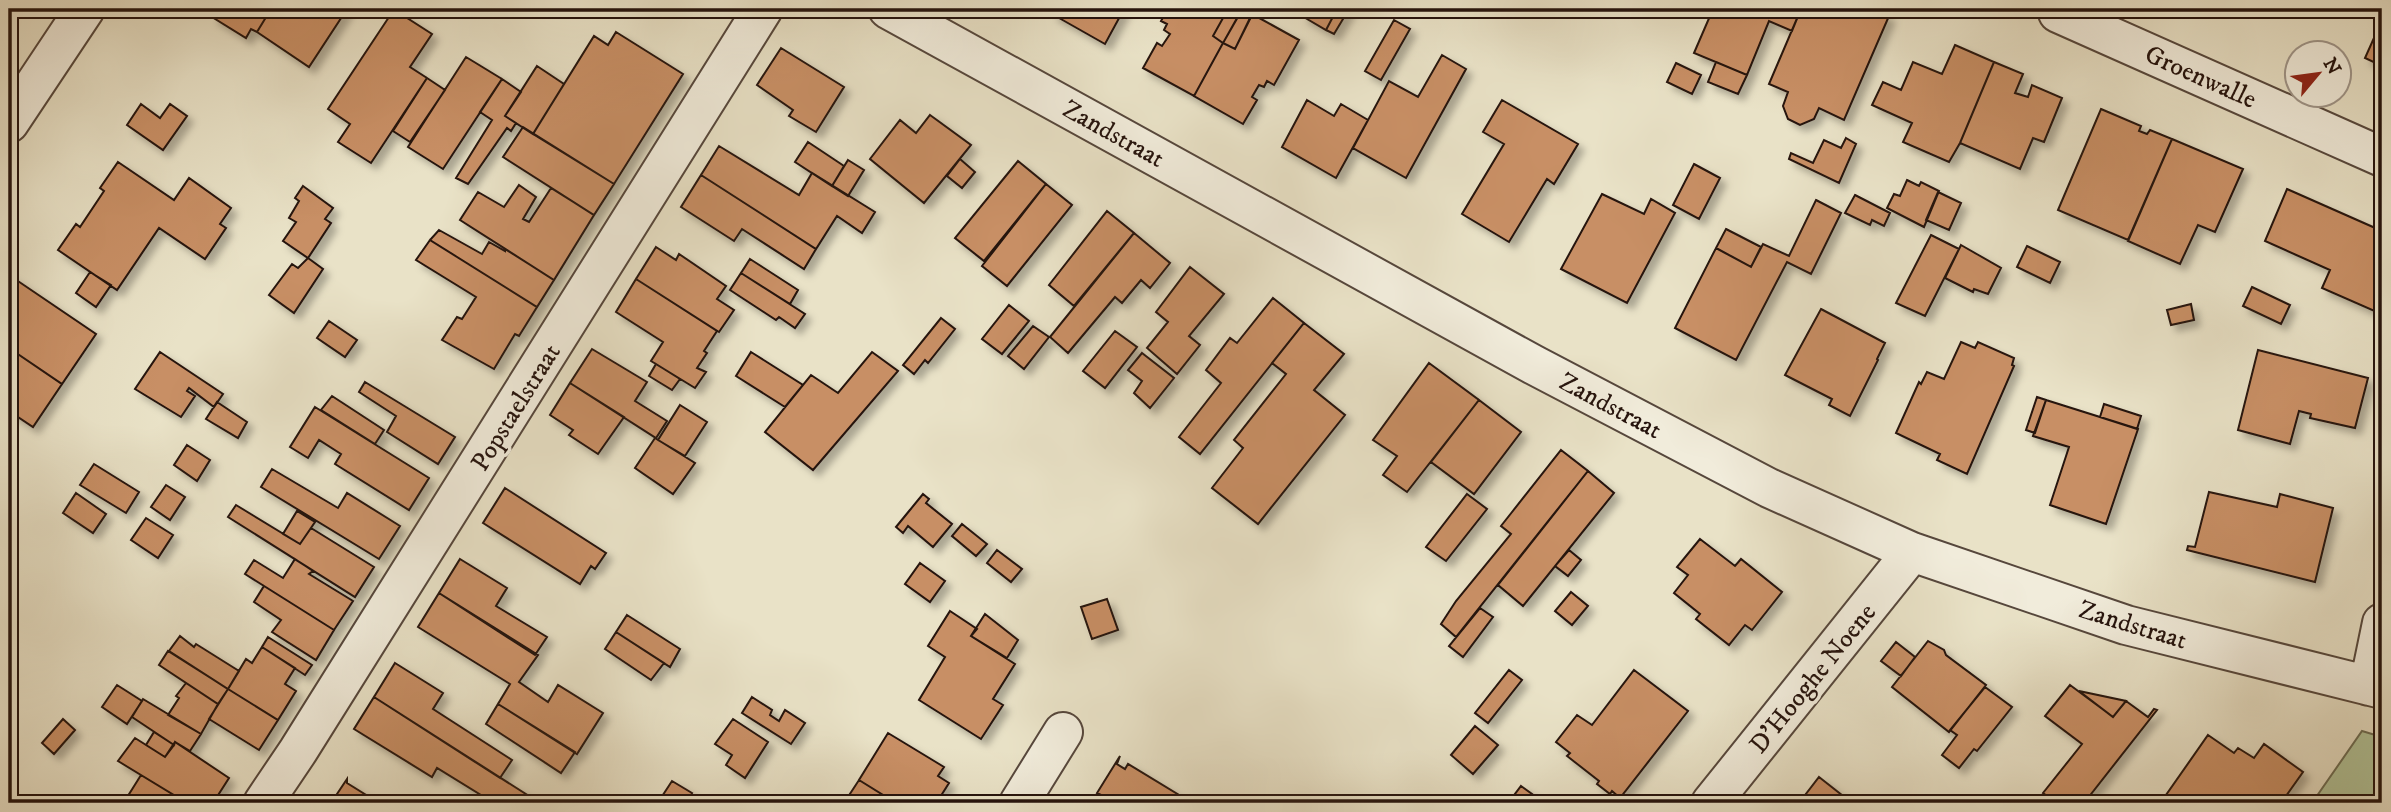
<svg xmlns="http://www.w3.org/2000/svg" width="2391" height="812" viewBox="0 0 2391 812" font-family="'IM FELL DW Pica',serif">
  <defs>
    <filter id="shadow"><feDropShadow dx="6" dy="6" stdDeviation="3.5" flood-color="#0004"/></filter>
  </defs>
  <rect width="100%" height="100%" fill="#e9e2c7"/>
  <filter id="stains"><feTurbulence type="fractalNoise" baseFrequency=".00286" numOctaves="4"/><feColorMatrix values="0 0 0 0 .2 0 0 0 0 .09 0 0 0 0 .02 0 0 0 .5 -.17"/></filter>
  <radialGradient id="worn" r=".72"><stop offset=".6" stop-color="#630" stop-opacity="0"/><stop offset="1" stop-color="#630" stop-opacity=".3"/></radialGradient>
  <path fill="#b2c499" stroke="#6c6c53" stroke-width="2" d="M2362,731L2382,737V803H2312Z"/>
  <path fill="#c88f65" stroke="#25130d" stroke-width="2" filter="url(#shadow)" d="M218,9H271L257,32L251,29L246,38L212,17Z
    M271,9H347L309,67L257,32Z
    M389,9H393L432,34L410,67L427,78L371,163L338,142L350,124L328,109L393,11Z
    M1055,9H1124L1105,44L1052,14Z
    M1168,9H1228L1213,36L1223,43L1194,96L1143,68L1157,43L1162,46L1170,34L1164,30L1167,24L1161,21Z
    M1228,9L1242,10L1223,43L1213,36Z
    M1306,9H1337L1326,30L1302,16Z
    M1337,9H1349L1334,34L1326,30Z
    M1713,9H1801L1792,31L1769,21L1747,75L1694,53Z
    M1801,9H1871L1889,16L1844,120L1819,108L1814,119L1800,125L1788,119L1783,106L1788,92L1769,84Z
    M1241,11L1252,15L1235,49L1223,43Z
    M1252,14L1299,40L1274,85L1267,81L1264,87L1259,85L1252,97L1257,100L1243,124L1194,96L1223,43L1235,49Z
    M1394,20L1410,29L1381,80L1365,71Z
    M2382,20V66L2365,58Z
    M616,32L683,74L614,184L533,134L594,36L608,45Z
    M1955,45L1994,62L1960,143L1949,162L1903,142L1912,123L1872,105L1883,82L1901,90L1913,62L1942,74Z
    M781,48L844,87L816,132L789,116L793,110L757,85Z
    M1442,55L1466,69L1406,178L1353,148L1389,81L1418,97Z
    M466,57L502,79L443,169L408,147Z
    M1716,62L1747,75L1738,94L1708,82Z
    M1994,62L2023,74L2015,93L2028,97L2032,85L2062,98L2044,142L2033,138L2020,169L1960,143Z
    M1676,63L1701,75L1692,94L1667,82Z
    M537,66L564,84L533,134L505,116Z
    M427,78L445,90L410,142L393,131Z
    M502,79L521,92L505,116L516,123L511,131L507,128L468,184L456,178L492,120L480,112Z
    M1307,100L1334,116L1341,104L1368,120L1336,178L1282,147Z
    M1502,100L1578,144L1554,184L1547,179L1509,242L1462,214L1504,144L1483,132Z
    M141,104L160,118L170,104L187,116L163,150L127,125Z
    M2101,109L2141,126L2139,131L2147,134L2150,130L2172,139L2128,240L2058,210Z
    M930,115L971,145L924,203L870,159L900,120L916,133Z
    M523,127L614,184L594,215L503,157Z
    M1846,138L1856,144L1839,183L1789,159L1791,153L1813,163L1824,140L1841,148Z
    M2172,139L2243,169L2215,232L2198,225L2180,264L2128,241Z
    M808,142L844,166L832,186L795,162Z
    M719,146L799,195L812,173L875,212L862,233L837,216L816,249L701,175Z
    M960,159L975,172L962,188L947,176Z
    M848,160L864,170L848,196L832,186Z
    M1018,161L1046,184L984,261L955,238Z
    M118,162L174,200L189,178L231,208L220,224L226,228L205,259L159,228L117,290L58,250L76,224L80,227L104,191L100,188Z
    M1694,164L1720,178L1699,219L1673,205Z
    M701,175L816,249L804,269L742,229L734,241L681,207Z
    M1907,180L1919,186L1921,182L1939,191L1924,227L1887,208L1894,194L1900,196Z
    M1046,184L1072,205L1007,286L982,266Z
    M519,185L536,197L523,219L529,222L551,188L594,215L554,280L460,220L478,192L504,207Z
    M303,186L333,208L325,219L331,223L308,258L283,241L296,222L289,218L299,201L295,198Z
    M2287,189L2382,231V306L2379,313L2322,288L2330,270L2265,241Z
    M1938,192L1961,203L1949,230L1926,220Z
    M1602,194L1644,214L1651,199L1675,213L1627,303L1561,269Z
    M1855,195L1890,213L1884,226L1872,220L1870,225L1845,213Z
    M1816,200L1841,213L1811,274L1787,262L1736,360L1675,328L1716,248L1751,267L1763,244L1789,256Z
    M1107,211L1134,233L1074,306L1049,285Z
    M1726,229L1761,247L1751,267L1716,248Z
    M439,230L482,254L489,242L505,251V249L554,280L537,307L430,240Z
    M1134,233L1170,263L1150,288L1141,280L1122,303L1115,297L1068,353L1050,337Z
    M1931,235L1959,249L1925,316L1896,303Z
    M430,240L537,307L519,336L515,334L494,369L442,340L457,317L462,319L476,297L416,260Z
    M1961,245L2001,268L1988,294L1974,289L1973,292L1945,278Z
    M2027,246L2060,262L2050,283L2017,267Z
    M656,247L676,260L679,254L726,286L717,299L734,310L719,332L636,279Z
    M308,258L323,269L294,313L269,295L292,264L298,268Z
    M750,259L798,290L790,304L741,273Z
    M1190,267L1224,294L1189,336L1200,345L1177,374L1147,348L1168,322L1156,312Z
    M90,272L111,285L96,307L76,293Z
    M741,273L805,314L795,328L779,317L776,320L730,290Z
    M9,275L96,334L62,384L9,348Z
    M636,279L717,331L704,351L707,353L697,368L706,372L695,388L651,361L663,342L616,312Z
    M2252,287L2290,305L2281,324L2243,306Z
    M1273,298L1304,323L1200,454L1179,437L1221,383L1206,370L1230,338L1237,343Z
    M2191,304L2194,320L2171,325L2167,310Z
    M1009,305L1029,321L1002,354L982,339Z
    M1821,309L1885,343L1877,359L1878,360L1850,416L1829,405L1832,399L1785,375Z
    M941,318L955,329L928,363L925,360L914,374L903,365Z
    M329,321L357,340L345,357L317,338Z
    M1304,323L1344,354L1314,390L1345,415L1258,524L1212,488L1243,448L1234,440L1286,374L1272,363Z
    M1033,326L1049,337L1024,369L1008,356Z
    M1115,331L1137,347L1105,388L1083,371Z
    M1961,342L1975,348L1978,342L2014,358L2012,365L2014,366L1967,474L1937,460L1940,454L1896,433L1919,382L1921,384L1927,372L1944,379Z
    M9,348L62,384L33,427L9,411Z
    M592,349L647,382L635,401L667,421L656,438L570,383Z
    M2258,350L2368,378L2355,428L2310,418L2311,414L2299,411L2290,444L2238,430Z
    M160,352L223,394L214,407L189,388L187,391L195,396L181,417L135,389Z
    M751,352L803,385L785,407L736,376Z
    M872,352L898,371L813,470L765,432L811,375L838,393Z
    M1142,353L1174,378L1150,408L1134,393L1142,381L1128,370Z
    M1429,363L1479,400L1407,492L1383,475L1397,456L1373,440Z
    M656,364L680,379L672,390L649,376Z
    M365,382L455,437L438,464L387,432L396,416L359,392Z
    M570,383L624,417L598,454L569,435L573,430L550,415Z
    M332,396L384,430L375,444L321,410Z
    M2037,397L2046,400L2035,433L2026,430Z
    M1479,400L1521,432L1474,494L1431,462Z
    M2046,400L2138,429L2106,524L2050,505L2069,447L2033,436Z
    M217,402L247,422L238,438L206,419Z
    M2104,404L2141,416L2137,429L2100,417Z
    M680,405L707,422L685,456L658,440Z
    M315,407L429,478L409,510L335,464L341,454L319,440L308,458L290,447Z
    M655,438L695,463L673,494L635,468Z
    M187,445L210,460L197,481L174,465Z
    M1561,450L1588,471L1456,637L1441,624L1456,601L1511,534L1501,526Z
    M94,464L139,492L126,513L80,485Z
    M272,469L338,508L347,493L400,526L379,559L261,487Z
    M1588,471L1614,493L1523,606L1498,585Z
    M166,485L185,497L170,520L151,507Z
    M505,488L606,553L595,569L591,566L580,584L483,523Z
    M2209,492L2277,507L2280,494L2333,508L2315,582L2187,550L2188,546L2195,547Z
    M76,493L106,514L93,533L63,513Z
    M923,494L929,499L926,503L952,524L933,547L908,526L903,533L896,527Z
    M1467,494L1487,509L1446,561L1426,547Z
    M236,505L300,544L311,528L374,567L355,597L228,517Z
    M297,511L315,522L300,544L283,534Z
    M146,518L173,535L158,558L131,540Z
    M962,524L987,544L976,556L952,536Z
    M1700,539L1735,566L1741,559L1782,592L1752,630L1745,625L1729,645L1696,619L1700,614L1674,593L1688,575L1677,567Z
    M997,550L1022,569L1011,582L987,563Z
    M1569,550L1581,560L1568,576L1555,566Z
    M295,559L313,571L309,574L353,601L334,630L245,574L254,560L283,578Z
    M460,559L507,588L496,606L547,637L535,655L439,593Z
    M920,563L945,581L930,602L905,584Z
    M264,586L334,630L316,660L272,632L281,620L254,602Z
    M1571,592L1588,606L1572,625L1555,611Z
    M439,593L538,655L519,682L548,702L558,685L603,713L577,754L498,704L510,684L418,627Z
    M1107,599L1118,630L1092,639L1081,607Z
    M1480,608L1493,617L1463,657L1449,646Z
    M950,611L977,629L971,636L1015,664L993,699L1003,705L981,739L919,700L945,657L928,646Z
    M985,614L1018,640L1007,658L971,636Z
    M627,615L680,649L670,667L616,632Z
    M616,632L664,663L651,680L605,649Z
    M180,636L194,647L196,644L239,671L228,689L169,651Z
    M268,637L312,665L305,675L262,647Z
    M1928,641L1944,650L1946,655L1986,685L1949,732L1892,687Z
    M1896,642L1915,657L1901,676L1881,661Z
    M262,647L295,668L285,684L296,691L278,720L228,689L246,659L252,663Z
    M168,651L228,689L218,704L159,665Z
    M395,663L443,693L433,709L512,760L500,778L374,697Z
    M1509,670L1522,680L1488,723L1475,713Z
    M1634,670L1688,711L1620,798L1612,791L1610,794L1597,784L1599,781L1567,756L1570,753L1556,742L1577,715L1592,725Z
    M186,683L218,704L201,734L168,715L179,698L176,696Z
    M117,685L142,701L127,724L102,707Z
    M2070,685L2113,717L2126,701L2148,717L2154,709L2157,710L2084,803H2056L2043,793L2082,744L2045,716Z
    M1985,687L2012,707L1977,751L1974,749L1959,768L1942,755L1957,735L1950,730Z
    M228,689L278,720L259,750L209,719Z
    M2079,691L2126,701L2113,717Z
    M374,697L529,796L524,803H494L437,768L432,777L354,729Z
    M752,697L772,710L770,715L779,721L785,710L805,723L791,744L742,713Z
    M143,699L201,734L190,751L175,742L174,745L132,717Z
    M498,704L575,752L561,773L486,724Z
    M63,719L75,730L54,754L42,743Z
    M733,719L768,742L745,778L726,765L732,755L715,744Z
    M1475,726L1498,745L1473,774L1451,755Z
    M154,732L174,745L165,757L146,745Z
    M888,733L944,767L938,776L949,783L937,802L939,803H896L859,780Z
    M2208,735L2234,753L2238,748L2254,758L2264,744L2303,772L2281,803H2179L2166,795Z
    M135,738L165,757L175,742L229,778L213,803H187L118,761Z
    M1120,756L1117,764L1125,769L1128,764L1184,798L1180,803H1096L1101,795L1097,793Z
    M141,775L187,803H132L126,799Z
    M1819,777L1852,803H1799Z
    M347,779V783L379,803H331Z
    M859,780L896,803H844Z
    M672,781L692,793L686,803H662L659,801Z
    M1521,786L1532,794L1525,803H1511L1509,802Z"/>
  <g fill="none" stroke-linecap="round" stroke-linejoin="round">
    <defs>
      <path id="minor" d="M888,9L1534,365L1769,488L1912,552L2126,625L2382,689
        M2058,13L2382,157
        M9,123L85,9
        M2369,686L2382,623
        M263,803L298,751L763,9
        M1019,803L1063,732
        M1711,803L1912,552"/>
    </defs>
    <use href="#minor" stroke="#56473c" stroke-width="42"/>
    <use href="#minor" stroke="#f1ecdb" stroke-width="38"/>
  </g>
  <g text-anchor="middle" stroke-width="7" stroke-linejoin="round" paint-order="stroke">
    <g font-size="26" fill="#25130d" stroke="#f1ecdb">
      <text transform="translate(2201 76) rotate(24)" y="9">Groenwalle</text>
      <text transform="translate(1114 133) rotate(29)" y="9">Zandstraat</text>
      <text transform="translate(1611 405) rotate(28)" y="9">Zandstraat</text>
      <text transform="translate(515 407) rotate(-58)" y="9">Popstaelstraat</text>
      <text transform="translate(2133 624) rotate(17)" y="9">Zandstraat</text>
      <text transform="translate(1812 678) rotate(-51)" y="9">D'Hooghe Noene</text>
    </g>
  </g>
  <rect width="2391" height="812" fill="none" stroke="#e9e2c7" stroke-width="35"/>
  <rect x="10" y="10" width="2370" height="791" fill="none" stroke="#25130d" stroke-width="3.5"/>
  <rect x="18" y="18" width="2356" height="777" fill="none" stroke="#25130d" stroke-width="2"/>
  <g transform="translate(2318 74) rotate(61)"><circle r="33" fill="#f1ecdb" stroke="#9f9589" stroke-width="2"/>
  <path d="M0-5L12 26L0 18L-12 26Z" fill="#8f2418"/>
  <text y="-10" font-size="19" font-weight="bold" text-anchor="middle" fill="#25130d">N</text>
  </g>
  <rect width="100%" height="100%" filter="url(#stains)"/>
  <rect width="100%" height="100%" fill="url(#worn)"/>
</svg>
